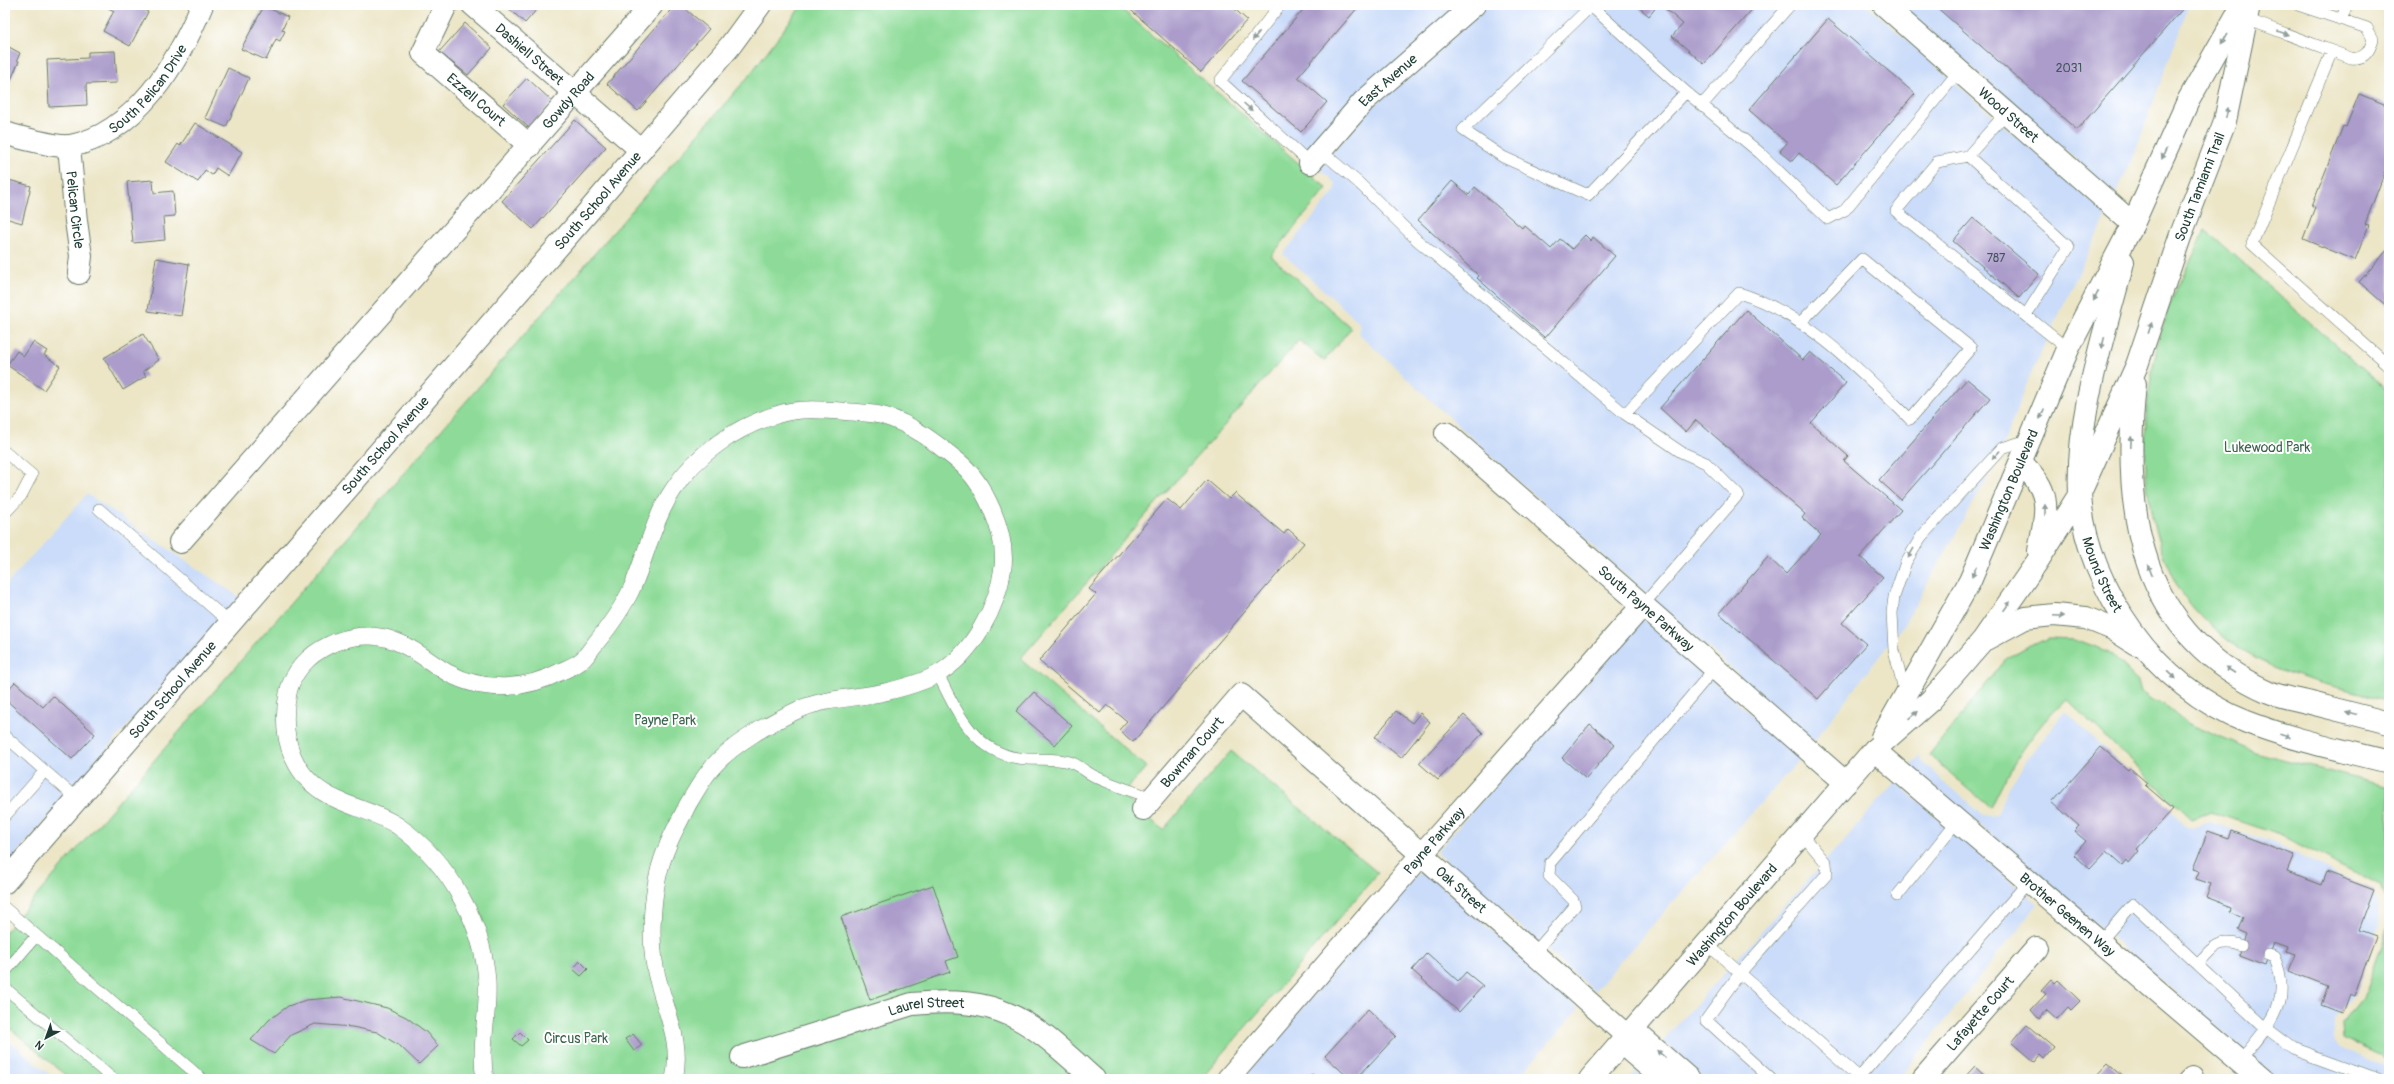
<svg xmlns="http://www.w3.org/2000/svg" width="2394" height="1084" viewBox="0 0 2394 1084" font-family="Pangolin,sans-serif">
  <rect width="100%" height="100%" fill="#fff"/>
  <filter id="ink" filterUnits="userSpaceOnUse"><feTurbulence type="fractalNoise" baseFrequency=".025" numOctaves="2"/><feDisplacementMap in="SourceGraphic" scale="8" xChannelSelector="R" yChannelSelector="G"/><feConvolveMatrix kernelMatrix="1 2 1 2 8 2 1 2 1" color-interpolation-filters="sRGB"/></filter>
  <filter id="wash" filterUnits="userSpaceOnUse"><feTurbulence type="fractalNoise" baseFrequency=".012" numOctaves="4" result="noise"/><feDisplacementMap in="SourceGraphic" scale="16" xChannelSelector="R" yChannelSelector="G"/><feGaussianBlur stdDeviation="0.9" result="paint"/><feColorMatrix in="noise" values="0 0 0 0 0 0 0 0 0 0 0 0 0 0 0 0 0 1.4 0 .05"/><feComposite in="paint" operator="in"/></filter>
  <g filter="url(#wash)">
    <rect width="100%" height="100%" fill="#ece6c7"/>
    <path fill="#cadcf9" d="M1279,5H1459L1304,155L1219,82Z
      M1489,5H1867L2106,215L2029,378L1996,463L1905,623L1814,741L1523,485L1358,333L1360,326L1358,321L1283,254L1335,191V183L1319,168L1371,108Z
      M1901,5H2189L2134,155L2116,194Z
      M87,494L239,597L5,867V586Z
      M1643,619L1801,758L1594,991L1436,852Z
      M2065,711L2188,827L2194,828L2210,822L2275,843L2373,892L2378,907L2379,924L2374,940L2355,994L2334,1020V1039L2338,1046L2389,1068V1079H2278L1910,766L1920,755L1922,762L1984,816L1992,817L1997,814L2009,787L2027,760Z
      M1896,782L2038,904L1898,1079H1706L1663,1041Z
      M1422,869L1579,1008L1517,1079H1241Z
      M5,1037L55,1079H5Z
      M1636,1071L1646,1079H1629Z"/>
    <path fill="#8edb99" stroke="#568c66" d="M802,5H1117L1327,188L1271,256L1351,328L1324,361L1299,340L1020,659L1146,767L1122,795L1163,830L1231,751L1378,873L1201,1079H70L5,1024V932L748,77Z
      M2205,230L2389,392V701C2338,686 2278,677 2234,645C2214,630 2191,609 2178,587C2140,520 2139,430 2155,357C2157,347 2158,336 2162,326C2173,293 2191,262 2205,230Z
      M2048,638L2075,639L2109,652L2138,681L2141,692L2152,700L2164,704L2188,724L2255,752L2389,787V1059L2343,1038L2342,1024L2363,998L2383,942L2388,924L2387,905L2380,885L2280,835L2211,812L2192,819L2066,699C2034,728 2008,769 1991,808L1929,755L2008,657Z"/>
    <g id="blocks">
      <path fill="#ab9ccb" d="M103,5H142L140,8L148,12L130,46L103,31L114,11Z
        M505,5H535L538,8L525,23Z
        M675,5H681L709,29L638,111L607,84Z
        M1125,5H1230L1247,20L1201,72Z
        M1307,5H1360L1298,77L1327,102L1301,132L1242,81Z
        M1636,5H1658L1649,16Z
        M1661,5H1756L1704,64L1672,36L1683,24Z
        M1934,5H2186L2077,130Z
        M264,6L288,17L282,30L285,31L280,41L276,39L266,60L241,49Z
        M1828,19L1915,94L1836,185L1799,153L1792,161L1780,151L1787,143L1749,110Z
        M465,23L492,48L468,75L439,52Z
        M9,47L20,53L17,60L19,61L7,89H5V54Z
        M115,51L117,83L86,84L87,105L49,107L47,60L88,58V52Z
        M228,68L249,78L226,127L205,118Z
        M527,78L553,102L529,128L503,104Z
        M2359,94L2389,106V161L2365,224L2369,225L2355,260L2303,239L2315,207L2312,206L2343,126L2346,127Z
        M575,120L606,147L533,229L502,201Z
        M195,123L242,152L228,176L216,168L212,175L205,170L198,182L166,162L178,144L180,146Z
        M5,179L31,186L22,223L5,218Z
        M153,180L154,193L173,191L175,216L163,217L165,240L133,243L127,182Z
        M1452,181L1469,195L1475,187L1522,228L1524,225L1551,249L1560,239L1572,249L1585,235L1591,241L1593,237L1615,256L1545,338L1477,278L1479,276L1418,220Z
        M1973,218L2039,274L2019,298L1953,241Z
        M2389,248V308L2359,282Z
        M156,258L189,264L181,316L148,311Z
        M1746,310L1803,360L1810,352L1846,383L1811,423L1848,456L1844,461L1901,510L1860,557L1883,577L1842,623L1866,644L1818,699L1719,613L1768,557L1786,574L1821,535L1802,518L1805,514L1696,420L1686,432L1660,408Z
        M143,334L159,360L143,371L146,376L123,390L104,358Z
        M33,342L47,351L44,355L60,366L44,390L7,365L17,351L24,356Z
        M1967,379L1990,398L1901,500L1879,480Z
        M1207,480L1229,499L1235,493L1284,534L1288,529L1304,543L1133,742L1119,730L1127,721L1107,705L1100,713L1039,661L1096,594L1089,589L1167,499L1181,510Z
        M15,682L43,707L53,696L95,734L72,759L5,699V693Z
        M1034,692L1072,726L1055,745L1016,711Z
        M1396,711L1412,723L1420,713L1430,722L1401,758L1375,737Z
        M1464,715L1483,733L1438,780L1419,763Z
        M1590,724L1615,745L1586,779L1562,758Z
        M2101,747L2128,770L2130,768L2147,783L2145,785L2173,809L2137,849L2139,851L2129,863L2127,860L2123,865L2107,851L2090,869L2074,855L2086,841L2074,831L2079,826L2052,802Z
        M2208,831L2228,838L2231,831L2294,855L2287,872L2321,885L2326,872L2374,890L2359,930L2376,936L2354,996L2349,994L2342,1013L2321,1005L2328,986L2289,971L2295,955L2285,952L2287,948L2273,943L2265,965L2239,955L2247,934L2238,930L2243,917L2231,912L2232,907L2206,897L2211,884L2196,879L2199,871L2193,869Z
        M933,885L958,957L946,961L950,972L870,1000L841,917Z
        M1427,953L1458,981L1466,972L1483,986L1459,1012L1412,970Z
        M580,961L588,969L581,976L573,969Z
        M2051,979L2055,983L2058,980L2080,1001L2071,1010L2068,1007L2057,1019L2047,1010L2039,1019L2031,1010L2046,994L2041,990Z
        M341,997L387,1008L406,1017L426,1032L438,1046L419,1064L400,1046L377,1032L352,1027L315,1024L291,1035L274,1054L251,1040L269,1020L288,1006L306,1000Z
        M1368,1009L1396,1036L1356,1079H1350L1325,1056Z
        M2027,1025L2054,1048L2045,1059L2041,1055L2035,1062L2012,1042Z
        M520,1032L528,1040L521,1046L513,1039Z
        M633,1034L642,1045L634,1051L625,1039Z
        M2108,1063L2126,1079H2093Z
        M1975,1066L1989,1079H1963Z
        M1312,1074L1319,1079H1308Z"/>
    </g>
  </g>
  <g filter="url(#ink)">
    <use href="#blocks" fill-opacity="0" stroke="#677867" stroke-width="1"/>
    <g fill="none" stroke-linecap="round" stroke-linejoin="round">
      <defs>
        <path id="service" d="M1280,5L1220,81L1310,163
          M2246,19L2351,58C2364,60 2370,51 2373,39L2367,28L2298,5
          M2341,20L2347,5
          M2332,51L2252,244L2389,366
          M1686,92L1588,195L1503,157L1463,130L1591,6L1686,92L1760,153L1828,219L1845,210L1959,71
          M1702,105L1790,5
          M1321,151L1359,183L1417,240L1625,414L1739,293C1807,314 1860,370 1910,419L1971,348L1862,259L1800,323
          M1968,156L2006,113
          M2026,315L2069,247L1968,156L1937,162L1896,211L2068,349
          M1625,414L1681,452L1706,463L1738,495L1643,605
          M5,452L32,475L21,496L5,513
          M99,509L229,622
          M938,674C956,710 973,751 1018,758C1035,761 1053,757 1070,762C1079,765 1087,773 1096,777C1115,786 1134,792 1153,798
          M1905,694L1894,650L1892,613L1894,597L1906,562L1921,537L2002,448L2031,439
          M5,736L77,799
          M5,816L44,772
          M1802,834L1826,863L1827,874L1740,973L1861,1079
          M1897,896L1958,820
          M5,908L202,1079
          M2100,942L2133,904L2266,1028L2293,1048L2378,1079
          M1707,944L1740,973L1706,1020L1771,1079
          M1534,953L1575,906L1573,900L1549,876L1550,863L1715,668
          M2198,964C2214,946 2217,939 2242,945
          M5,972L36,936
          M5,988L113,1079
          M2240,1061C2267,1027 2295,1003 2274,957L2268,955
          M1858,1079L2029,881"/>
        <path id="pedestrian" d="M485,1079C479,1047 489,1014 487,981C485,953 476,924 462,899C447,871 425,845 398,826C380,814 358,809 338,800C293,781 279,738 288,693C297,650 353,626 392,640C413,647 429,662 448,673C485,693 526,690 562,671C568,668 576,665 581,661C587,656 590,650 595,644C608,628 622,609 631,590C646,557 653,520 673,490C696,454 736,427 776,415C799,407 828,410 852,412C862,413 875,413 884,416C912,424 936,443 958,461C984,482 1007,533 1003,567C998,607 972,655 936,675C921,683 902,688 885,692C858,698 826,698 800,709C771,722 730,745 710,770C702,780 694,794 687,806C681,819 673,832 668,845C651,883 647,944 659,984C668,1016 682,1045 674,1079"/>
        <g id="minor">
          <path id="s1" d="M446,5L423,53L530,146"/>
          <path id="s2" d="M473,5L641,150"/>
          <path id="s3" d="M1884,5L2133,224"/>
          <path id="s4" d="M5,133C17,137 59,148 70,146C135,134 179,61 202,5"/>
          <path id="s5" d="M69,146L76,221L81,256L79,273"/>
          <path id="s6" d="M1310,163L1364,101L1474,5"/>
          <path id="s7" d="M1446,433L1846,783"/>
          <path id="s8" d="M180,542L652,5"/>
          <path id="s9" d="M1874,750L2261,1079"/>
          <path id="s10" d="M1143,809L1241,695L1627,1036"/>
          <path id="s11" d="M5,882L582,219L730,46L760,5"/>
          <path d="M1633,1030L1689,1079"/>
          <path d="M1621,1043L1663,1079"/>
          <path id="s12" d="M742,1057L912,1004C1005,995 1029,1021 1094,1079"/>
          <path id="s13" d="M1228,1079L1422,854L1643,605"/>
          <path id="s14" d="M1923,1079L2037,948"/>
          <path d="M2191,1079L2193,1077"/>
        </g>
        <g id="primary">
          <path id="s15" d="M2123,262C2104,337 2076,416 2080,493C2082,543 2105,593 2133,632C2161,671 2202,705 2247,722C2293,740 2342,750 2389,762"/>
          <path d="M2135,384C2122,511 2138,634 2269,692C2281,697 2295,699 2307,702C2334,709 2362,716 2389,723"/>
          <path d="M2021,463C2054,493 2046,511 2039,551"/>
          <path d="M1986,639L2025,618L2054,615L2086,618L2113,629L2136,644"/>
          <path id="s16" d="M1882,737L1970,581L2068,349L2133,224L2188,101L2242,6"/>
          <path id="s17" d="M1590,1079L1874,750L1931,700L1983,640L2037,562L2079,495L2137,365L2180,237L2225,121L2249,5"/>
        </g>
      </defs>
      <use href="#service" stroke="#677867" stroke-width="12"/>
      <use href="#pedestrian" stroke="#677867" stroke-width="18"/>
      <use href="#minor" stroke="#677867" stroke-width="24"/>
      <use href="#primary" stroke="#677867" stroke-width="24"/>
      <use href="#service" stroke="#fff" stroke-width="11"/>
      <use href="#pedestrian" stroke="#fff" stroke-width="17"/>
      <use href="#minor" stroke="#fff" stroke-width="22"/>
      <use href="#primary" stroke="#fff" stroke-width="22"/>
    </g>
    <defs><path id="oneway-solid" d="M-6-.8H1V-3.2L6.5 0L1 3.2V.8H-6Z"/></defs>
    <g fill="#8f9e9a">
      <use href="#oneway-solid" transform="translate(2283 33) rotate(20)"/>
      <use href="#oneway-solid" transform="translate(1256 36) rotate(128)"/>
      <use href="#oneway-solid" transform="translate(2224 39) rotate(120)"/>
      <use href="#oneway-solid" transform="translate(1248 107) rotate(42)"/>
      <use href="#oneway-solid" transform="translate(2227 113) rotate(-78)"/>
      <use href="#oneway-solid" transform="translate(2164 154) rotate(114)"/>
      <use href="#oneway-solid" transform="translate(2096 296) rotate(117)"/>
      <use href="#oneway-solid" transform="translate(2150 328) rotate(-72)"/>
      <use href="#oneway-solid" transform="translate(2103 343) rotate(104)"/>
      <use href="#oneway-solid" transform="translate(2042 414) rotate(113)"/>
      <use href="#oneway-solid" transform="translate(2131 442) rotate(-88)"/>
      <use href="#oneway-solid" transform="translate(1996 455) rotate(133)"/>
      <use href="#oneway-solid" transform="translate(2045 510) rotate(-90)"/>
      <use href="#oneway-solid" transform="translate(1911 553) rotate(120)"/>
      <use href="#oneway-solid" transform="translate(2150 570) rotate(-111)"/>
      <use href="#oneway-solid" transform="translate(1974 572) rotate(113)"/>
      <use href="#oneway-solid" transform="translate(2007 606) rotate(-55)"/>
      <use href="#oneway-solid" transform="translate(2059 616) rotate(2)"/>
      <use href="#oneway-solid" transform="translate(2230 670) rotate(-147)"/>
      <use href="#oneway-solid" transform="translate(2171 675) rotate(43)"/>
      <use href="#oneway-solid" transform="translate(2351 713) rotate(-165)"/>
      <use href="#oneway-solid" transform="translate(1914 715) rotate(-41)"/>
      <use href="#oneway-solid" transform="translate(2285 735) rotate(18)"/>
      <use href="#oneway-solid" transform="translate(1661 1054) rotate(-139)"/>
    </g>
  </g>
  <g text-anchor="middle" stroke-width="4" stroke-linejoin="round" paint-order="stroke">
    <g font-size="12" fill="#42555a">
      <text x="2069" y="72">2031</text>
      <text x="1996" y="262">787</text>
    </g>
    <g font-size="14" fill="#1f3d34" stroke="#fff">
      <text dy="5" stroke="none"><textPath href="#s2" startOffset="75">Dashiell Street</textPath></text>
      <text dy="5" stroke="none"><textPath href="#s6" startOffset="114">East Avenue</textPath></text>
      <text dy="5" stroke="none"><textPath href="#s4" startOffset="166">South Pelican Drive</textPath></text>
      <text dy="5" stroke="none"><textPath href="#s1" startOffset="124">Ezzell Court</textPath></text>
      <text dy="5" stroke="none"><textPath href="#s8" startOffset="588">Gowdy Road</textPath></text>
      <text dy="5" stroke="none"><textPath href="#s3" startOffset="166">Wood Street</textPath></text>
      <text dy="5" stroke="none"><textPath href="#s17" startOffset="1095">South Tamiami Trail</textPath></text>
      <text dy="5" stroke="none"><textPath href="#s11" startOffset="903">South School Avenue</textPath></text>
      <text dy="5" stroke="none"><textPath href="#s5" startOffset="64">Pelican Circle</textPath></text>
      <text dy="5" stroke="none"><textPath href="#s11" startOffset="579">South School Avenue</textPath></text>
      <text dy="5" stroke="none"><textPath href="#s16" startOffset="278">Washington Boulevard</textPath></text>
      <text dy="5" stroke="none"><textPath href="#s15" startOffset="321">Mound Street</textPath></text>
      <text dy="5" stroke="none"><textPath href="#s7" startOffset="266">South Payne Parkway</textPath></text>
      <text dy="5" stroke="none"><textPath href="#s11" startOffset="255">South School Avenue</textPath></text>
      <text dy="5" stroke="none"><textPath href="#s10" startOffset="75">Bowman Court</textPath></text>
      <text dy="5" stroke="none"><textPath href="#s13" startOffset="315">Payne Parkway</textPath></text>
      <text dy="5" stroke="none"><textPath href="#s10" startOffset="444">Oak Street</textPath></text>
      <text dy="5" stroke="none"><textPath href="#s9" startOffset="254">Brother Geenen Way</textPath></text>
      <text dy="5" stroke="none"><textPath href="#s17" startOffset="217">Washington Boulevard</textPath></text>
      <text dy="5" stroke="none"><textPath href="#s12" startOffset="192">Laurel Street</textPath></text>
      <text dy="5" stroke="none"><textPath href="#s14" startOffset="87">Lafayette Court</textPath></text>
    </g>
    <g font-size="14" fill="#3b644d" stroke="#fff">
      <text x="2267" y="452">Lukewood Park</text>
      <text x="665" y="725">Payne Park</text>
      <text x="576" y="1043">Circus Park</text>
    </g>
  </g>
  <rect width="2394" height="1084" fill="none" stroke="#fff" stroke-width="20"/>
  <g transform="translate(46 1038) rotate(221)" stroke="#ffffff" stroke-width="3" paint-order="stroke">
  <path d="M0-3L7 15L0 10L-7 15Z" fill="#1f3d34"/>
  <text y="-6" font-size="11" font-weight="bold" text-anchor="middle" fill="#1f3d34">N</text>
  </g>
</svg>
